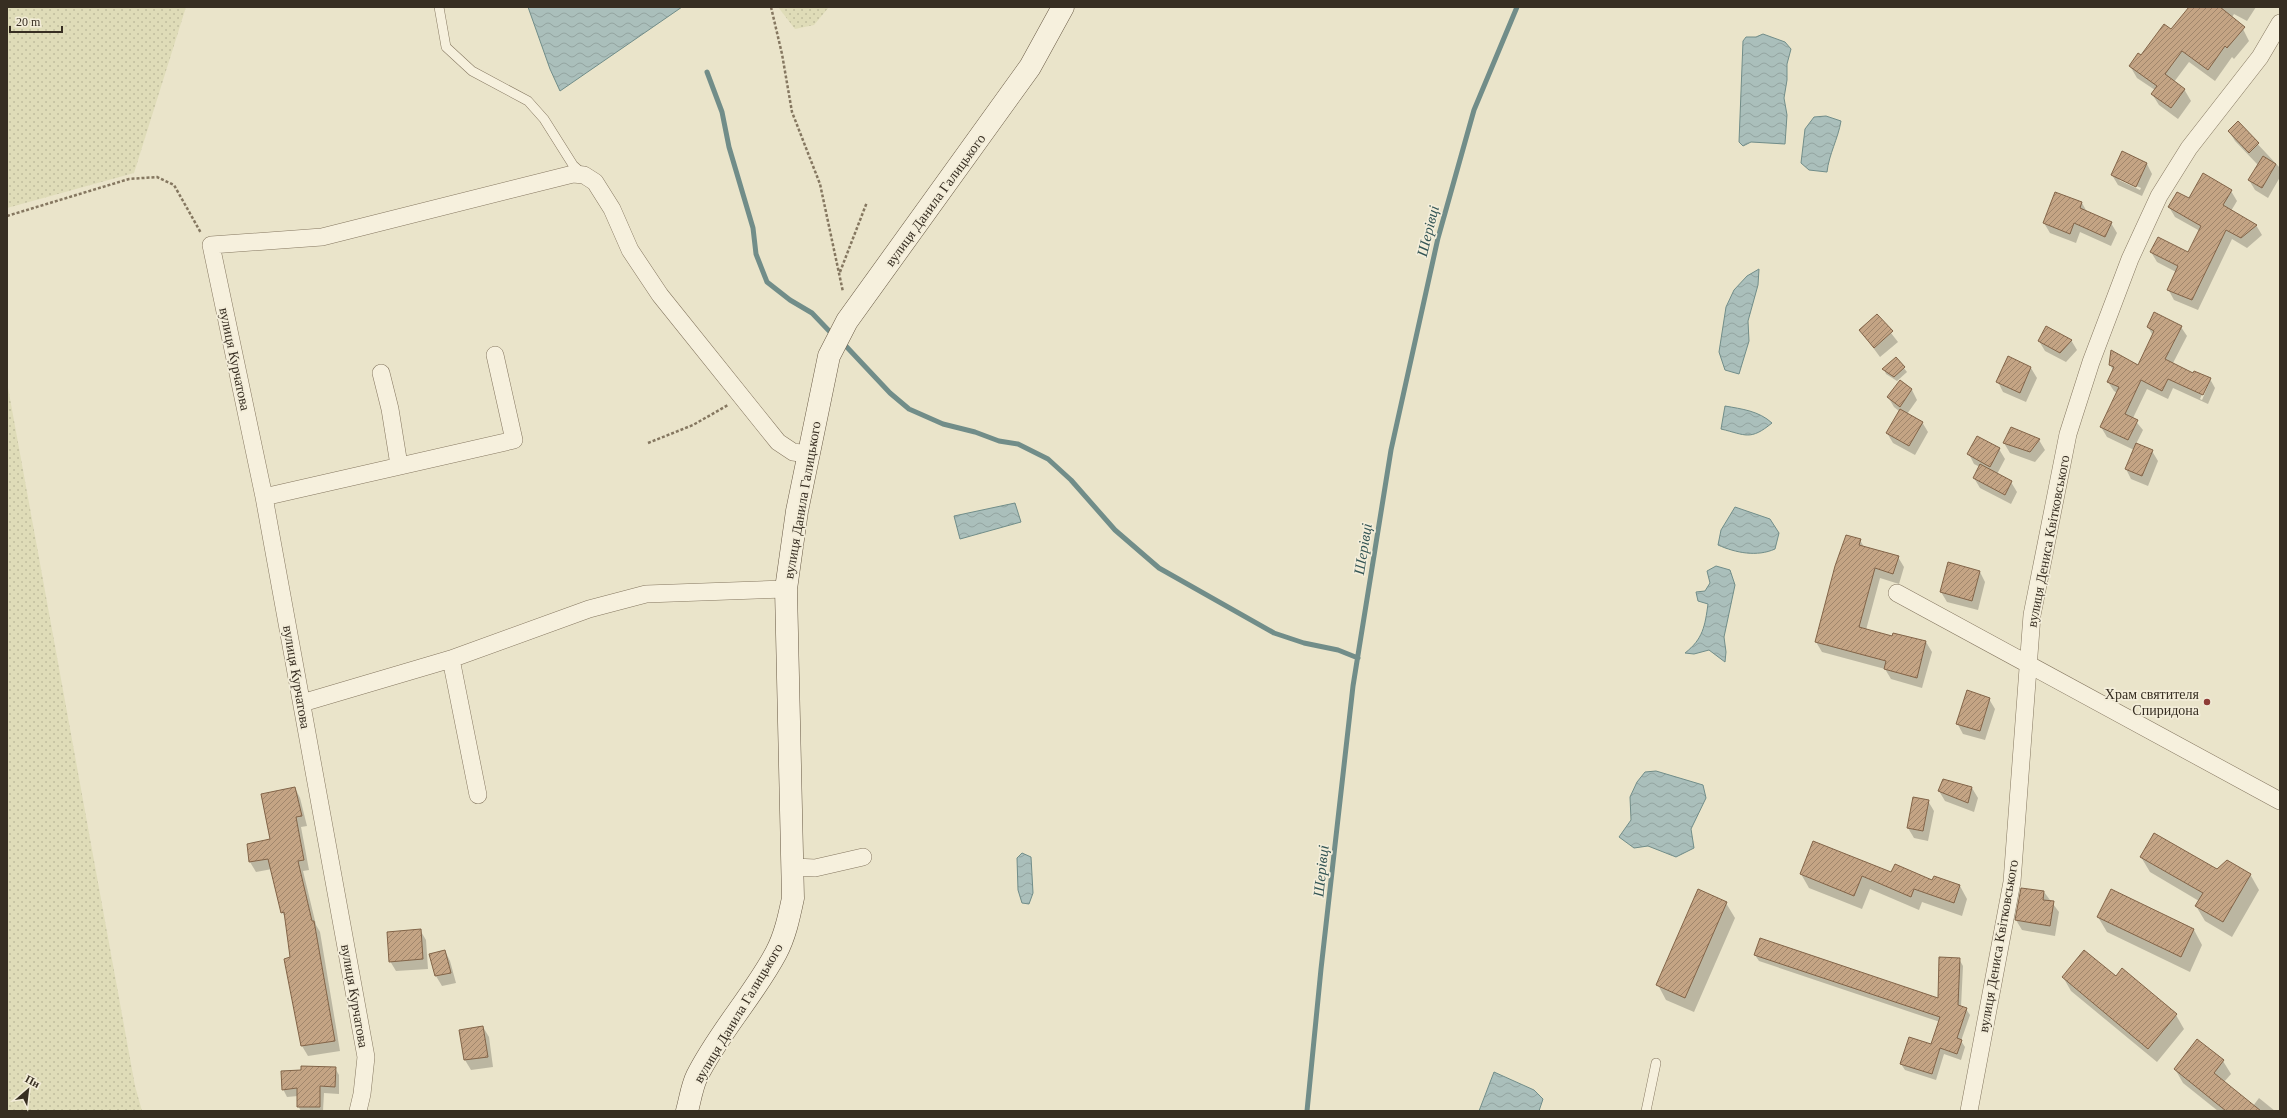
<svg xmlns="http://www.w3.org/2000/svg" width="2287" height="1118" viewBox="0 0 2287 1118" font-family="Georgia,serif">
  <defs>
    <pattern id="farmland-dots" width="8" height="8" patternUnits="userSpaceOnUse"><rect width="8" height="8" fill="#dfdcb8"/><path d="M2 2h.1M6 6h.1" fill="none" stroke="#c0bd9e" stroke-width="1.8" stroke-linecap="round"/></pattern>
    <pattern id="water-waves" width="16" height="10" patternUnits="userSpaceOnUse"><rect width="16" height="10" fill="#aabfbb"/><path d="M0 5q4-4 8 0t8 0" fill="none" stroke="#93a4a0"/></pattern>
    <pattern id="building-hatch" width="6" height="6" patternUnits="userSpaceOnUse"><rect width="6" height="6" fill="#c4a484"/><path d="M-1 1l2-2M0 6l6-6M5 7l2-2" fill="none" stroke="#a0866c"/></pattern>
  </defs>
  <rect width="100%" height="100%" fill="#eae4ca"/>
  <path fill="url(#farmland-dots)" d="M7,7H186L134,173L7,208Z
    M778,7H829L814,25L795,29Z
    M7,382L135,1086L142,1111H7Z"/>
  <path fill="url(#water-waves)" stroke="#718d89" d="M528,7H682L560,91L550,69Z
    M1763,34L1785,42L1791,49L1787,64V80L1784,98L1787,115L1785,144L1751,142L1743,146L1739,142L1743,41L1746,37H1756Z
    M1826,116L1841,121C1838,139 1829,154 1827,172L1809,170L1801,163L1805,129L1814,117Z
    M1759,269L1758,285L1748,321L1749,341L1739,374L1725,370L1719,352L1726,307L1734,290L1747,276Z
    M1725,406C1742,409 1759,411 1772,423C1750,441 1746,435 1721,429Z
    M1015,503L1021,522L960,539L954,516Z
    M1735,507L1770,519L1779,533L1775,549C1757,557 1736,553 1718,545L1721,530Z
    M1716,566L1730,570L1735,585L1724,637L1726,652L1725,662L1709,650L1694,654L1685,653C1703,639 1705,626 1708,604L1698,601L1696,592L1705,591L1710,583L1707,571Z
    M1656,771L1703,785L1706,798L1691,829L1694,848L1676,857L1648,846L1634,848L1619,837L1631,820L1630,797L1637,782L1645,772Z
    M1022,853L1031,857L1033,893L1029,904L1022,903L1018,890L1017,858Z
    M1494,1072L1534,1090L1543,1099L1539,1111H1479Z"/>
  <path fill="#0003" fill-rule="evenodd" d="M2191,7H2256L2247,21L2234,14L2231,19L2243,29L2249,41L2234,59L2232,57L2215,81L2189,62L2174,82L2184,89L2191,101L2178,119L2159,105L2152,94L2155,90L2137,78L2130,66L2171,30Z
    M2238,123L2280,168V177L2268,198L2255,190L2249,180L2258,165L2235,141L2229,131Z
    M2123,153L2147,164L2152,174L2142,196L2118,185L2112,175ZM2119,178L2141,188L2140,190L2119,180Z
    M2231,191L2237,201L2231,211L2256,225L2262,235L2247,248L2232,239L2198,310L2174,300L2168,289L2176,272L2157,262L2151,252L2188,254L2200,231L2175,217L2169,207L2189,200Z
    M2082,203L2087,212L2111,223L2117,233L2111,246L2080,232L2076,243L2050,233L2044,223Z
    M1877,315L1898,342L1880,357L1860,330Z
    M2148,327H2181L2187,336L2173,363L2194,374L2210,379L2215,388L2208,404L2173,388L2168,399L2147,389L2133,418L2143,430L2136,444L2152,451L2158,461L2148,486L2131,479L2126,469L2134,450L2107,437L2101,427L2117,393L2114,391L2108,382L2113,371L2110,364L2138,366L2153,336ZM2207,383H2209L2202,400L2200,399Z
    M2071,340L2077,350L2066,362L2045,351L2039,341Z
    M1896,358L1907,372L1897,381L1886,374L1884,369Z
    M2031,368L2037,378L2026,402L2003,392L1998,382Z
    M1900,382L1912,390L1917,400L1907,414L1922,422L1928,432L1915,455L1893,443L1887,433L1899,411L1894,407L1888,397Z
    M2039,440L2045,450L2035,462L2010,453L2004,443Z
    M1999,449L2005,459L1997,474L2011,482L2017,492L2011,504L1980,488L1974,478L1980,467L1974,464L1969,454Z
    M1860,540L1864,547L1898,557L1904,567L1899,584L1880,578L1866,630L1893,637L1894,634L1926,642L1932,652L1922,688L1891,679L1885,669L1822,652L1816,642Z
    M1980,572L1985,582L1978,610L1947,602L1941,592Z
    M1989,699L1995,709L1985,740L1963,734L1957,723Z
    M1944,780L1972,788L1978,798L1974,812L1945,801L1939,791Z
    M295,788L300,798L307,826L301,827L309,870L303,871L316,925L320,932L340,1051L308,1056L302,1046L285,959L292,958L286,919L282,912L272,869L256,872L250,862L248,845L271,839Z
    M1928,801L1934,811L1928,841L1914,838L1908,828Z
    M2141,857L2250,874L2259,890L2232,937L2205,921L2196,906L2199,901L2150,872Z
    M1801,874H1892L1960,886L1967,899L1962,916L1922,902L1919,910L1870,889L1862,909L1809,888Z
    M2044,892L2059,912L2055,936L2022,930L2016,920Z
    M1726,903L1735,918L1694,1012L1666,1000L1658,985Z
    M2098,917L2194,930L2202,945L2190,972L2107,932Z
    M420,930L426,940L428,969L396,971L390,961Z
    M445,951L450,961L456,983L442,986L436,976L430,955Z
    M1755,955L1939,999L1959,959L1963,966L1961,1007L1966,1009L1970,1015L1961,1041L1965,1047L1961,1060L1944,1054L1936,1080L1905,1070L1901,1064L1932,1045L1940,1022L1759,961Z
    M2063,977L2116,978L2176,1015L2184,1029L2157,1062L2071,991Z
    M483,1027L489,1037L493,1067L471,1070L465,1060L461,1031Z
    M2223,1061L2231,1074L2224,1082L2253,1106L2259,1098L2275,1111H2218L2183,1083L2175,1069Z
    M335,1068L339,1075V1094L324,1093L323,1111H301L298,1106V1096L287,1097L283,1089Z"/>
  <g fill="none" stroke-linecap="round" stroke-linejoin="round">
    <path stroke="#718d89" stroke-width="5" d="M707,72L722,112L729,147L753,228L756,254L767,282L790,300L812,313L833,335
      M843,343L890,393L909,409L943,424L975,432L999,441L1018,444L1048,459L1071,480L1115,530L1159,568L1274,633L1304,643L1338,650L1358,658
      M1307,1111L1321,969L1353,686L1391,450L1438,238L1474,110L1517,7"/>
  </g>
  <path fill="url(#building-hatch)" stroke="#826448" d="M2189,7H2220L2245,27L2227,48L2225,46L2208,70L2182,51L2165,74L2185,89L2171,108L2151,94L2157,86L2129,66L2138,53L2141,55L2164,24L2171,29Z
    M2238,121L2259,143L2249,153L2228,131Z
    M2122,151L2147,163L2136,187L2111,175Z
    M2263,156L2276,164L2262,188L2248,180Z
    M2203,173L2232,190L2223,205L2257,225L2241,238L2226,230L2192,300L2167,290L2178,266L2150,252L2158,237L2188,252L2201,226L2168,207L2177,192L2189,198Z
    M2055,192L2082,202L2080,208L2112,222L2105,237L2074,223L2070,234L2043,223Z
    M2154,312L2182,326L2165,359L2193,373L2194,371L2211,378L2203,395L2168,379L2162,391L2141,380L2125,414L2138,420L2128,440L2100,427L2119,387L2107,382L2114,367L2109,365L2111,350L2138,365L2154,331L2147,327Z
    M1877,314L1893,331L1874,348L1859,330Z
    M2046,326L2072,340L2060,353L2038,341Z
    M2008,356L2031,367L2020,393L1996,382Z
    M1896,357L1905,367L1894,377L1882,369Z
    M1900,380L1912,389L1900,407L1887,397Z
    M1900,409L1923,422L1909,446L1886,433Z
    M2011,427L2040,439L2030,452L2003,443Z
    M1977,436L2000,448L1990,467L1967,454Z
    M2136,443L2153,450L2142,476L2125,469Z
    M1980,464L2012,481L2005,495L1973,478Z
    M1846,535L1861,539L1859,545L1899,556L1893,574L1875,568L1859,627L1892,636L1893,633L1926,641L1917,678L1884,669L1886,661L1815,642L1835,566Z
    M1948,562L1980,571L1972,601L1940,592Z
    M1967,690L1990,698L1980,731L1956,724Z
    M1943,779L1972,787L1968,803L1938,791Z
    M295,787L302,816L296,817L304,860L298,861L312,921H314L335,1041L301,1046L284,959L290,957L284,912L281,913L268,859L249,862L247,844L270,839L261,794Z
    M1913,797L1929,800L1923,831L1907,828Z
    M2154,833L2217,869L2227,860L2251,874L2223,922L2195,906L2203,893L2140,857Z
    M1813,841L1891,872L1895,864L1932,880L1934,876L1960,885L1954,903L1914,889L1911,897L1862,876L1854,896L1800,874Z
    M2021,888L2044,891L2043,900L2054,901L2050,926L2015,920Z
    M1698,889L1727,902L1685,998L1656,985Z
    M2111,889L2194,929L2181,957L2097,917Z
    M421,929L423,959L389,962L387,932Z
    M1760,938L1938,998L1939,957L1960,958L1958,1005L1967,1008L1957,1038L1962,1040L1957,1054L1940,1048L1932,1074L1900,1064L1909,1037L1931,1044L1940,1017L1754,955Z
    M445,950L451,973L435,976L429,954Z
    M2084,950L2116,976L2122,968L2177,1014L2148,1049L2062,977Z
    M483,1026L488,1057L464,1060L459,1030Z
    M2197,1039L2224,1060L2214,1073L2261,1111H2226L2174,1069Z
    M301,1066L336,1067L335,1087L320,1086V1107H297V1088L282,1090L281,1071L301,1070Z"/>
  <g fill="none" stroke-linecap="round" stroke-linejoin="round">
    <defs>
      <path id="lane" d="M439,7L446,47L472,71L528,101L544,119L573,165L583,174
        M1646,1111L1656,1063"/>
      <path id="street" d="M381,373L390,409L399,465
        M264,497L514,440L495,355
        M1897,593L2280,801
        M451,659L478,795
        M302,703L451,659L589,609L646,594L786,589
        M794,867L815,868L863,857
        M358,1111L362,1094L366,1057L264,497L211,245L322,237L573,174L584,175L595,182L612,209L630,250L660,295L778,442L793,452L808,454
        M1969,1111L2012,882L2032,615L2068,434L2091,362L2130,259L2159,196L2189,148L2260,57L2280,23"/>
      <path id="secondary" d="M687,1111C690,1100 692,1086 697,1076C719,1032 753,996 776,953C785,936 789,917 793,898L786,589L797,511L829,356L847,321L1030,67L1063,7"/>
    </defs>
    <use href="#lane" stroke="#857760" stroke-width="10"/>
    <use href="#street" stroke="#857760" stroke-width="18"/>
    <use href="#secondary" stroke="#675843" stroke-width="23"/>
    <path stroke="#857760" stroke-width="2.5" stroke-dasharray="3 2" stroke-linecap="butt" d="M771,7L782,54L792,112L820,184L843,292
      M7,216L129,179L157,177L174,185L201,233
      M840,272L867,202
      M648,443L693,425L728,405"/>
    <use href="#lane" stroke="#f6f0dd" stroke-width="9"/>
    <use href="#street" stroke="#f6f0dd" stroke-width="17"/>
    <use href="#secondary" stroke="#f6f0dd" stroke-width="22"/>
  </g>
  <circle fill="#8e3d36" stroke="#f3edd9" stroke-width="1.5" cx="2207" cy="702" r="4"/>
  <g text-anchor="middle" stroke-width="3.5" stroke-linejoin="round" paint-order="stroke">
    <g font-size="14" fill="#372e22" stroke="#f3edd9">
      <text transform="translate(935 200) rotate(-54)" y="5">вулиця Данила Галицького</text>
      <text transform="translate(235 359) rotate(78)" y="5">вулиця Курчатова</text>
      <text transform="translate(802 500) rotate(-80)" y="5">вулиця Данила Галицького</text>
      <text transform="translate(2048 541) rotate(-79)" y="5">вулиця Дениса Квітковського</text>
      <text transform="translate(297 677) rotate(80)" y="5">вулиця Курчатова</text>
      <text transform="translate(1998 946) rotate(-80)" y="5">вулиця Дениса Квітковського</text>
      <text transform="translate(355 996) rotate(80)" y="5">вулиця Курчатова</text>
      <text transform="translate(738 1013) rotate(-59)" y="5">вулиця Данила Галицького</text>
    </g>
    <g font-size="14" fill="#372e22" stroke="#f3edd9" text-anchor="end">
      <text x="2199" y="699">Храм святителя<tspan x="2199" dy="16">Спиридона</tspan></text>
    </g>
    <g font-size="15" font-style="italic" fill="#355" stroke="#f3edd9">
      <text transform="translate(1428 231) rotate(-76)" y="5">Шерівці</text>
      <text transform="translate(1363 549) rotate(-81)" y="5">Шерівці</text>
      <text transform="translate(1321 871) rotate(-84)" y="5">Шерівці</text>
    </g>
  </g>
  <rect width="2287" height="1118" fill="none" stroke="#372e22" stroke-width="16"/>
  <g transform="translate(28 1090) rotate(28)" stroke="#f3edd9" stroke-width="3" paint-order="stroke">
  <path d="M0-3L7 15L0 10L-7 15Z" fill="#372e22"/>
  <text y="-6" font-size="11" font-weight="bold" text-anchor="middle" fill="#372e22">Пн</text>
  </g>
  <path d="M10 26v6h52v-6" fill="none" stroke="#372e22" stroke-width="2"/>
  <text x="16" y="26" font-size="12" fill="#372e22" stroke="#f3edd9" stroke-width="3" paint-order="stroke">20 m</text>
</svg>
